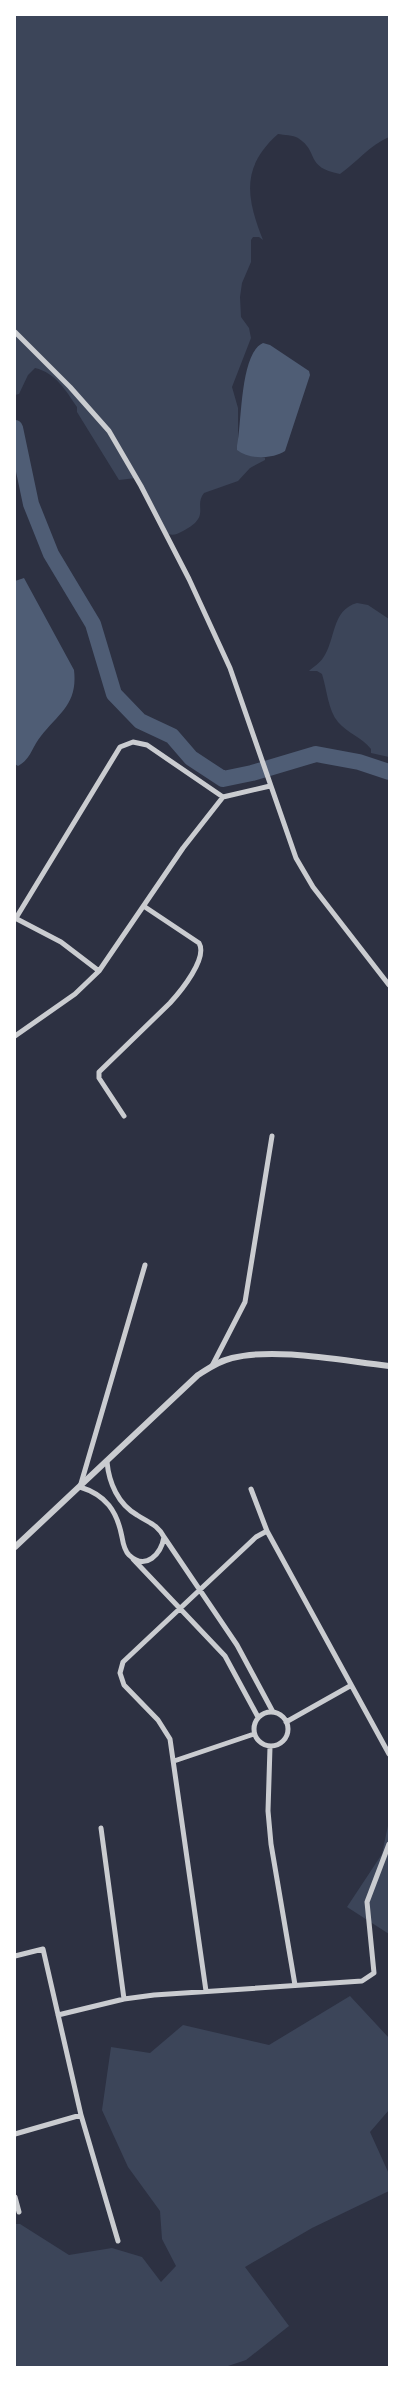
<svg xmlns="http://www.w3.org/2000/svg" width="404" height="2382" viewBox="0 0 404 2382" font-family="'DejaVu Sans',sans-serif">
  <rect width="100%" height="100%" fill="#2d3142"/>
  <path fill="#3c4559" d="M15,15H389V137C370,145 357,162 340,174C304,167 320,152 298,138C293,135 284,135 278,134C241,167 246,197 263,240L259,237H253L251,240V262L242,283L240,297L241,317L249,328L251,338L232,387L238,408V441L254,455L265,458V460L250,468L238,481L204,493C193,507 212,516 183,531C177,534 174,536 168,534L136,478L119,480L77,412V407C66,391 56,373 35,368L28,375L19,394L15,395Z
    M357,603L368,605L389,619V757L371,753V749C363,738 347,733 338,722C328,710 327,690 322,674L317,671H309C313,667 320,663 323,658C336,640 331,610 357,603Z
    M389,1821V1934L347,1907L382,1854Z
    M350,1996L389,2038V2110L370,2132L389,2174V2191L312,2228L245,2267L289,2326L246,2360L225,2367H15V2224H20L69,2255L112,2248L142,2257L161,2282L176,2266L162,2239L160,2211L128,2167L102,2110L111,2047L150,2053L183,2025L269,2045Z"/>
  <path fill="#4f5d75" d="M263,343L270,345L309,371L310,375L285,451C272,459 250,460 237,450V446C242,422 240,353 263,343Z
    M24,578L74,670C78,704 59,713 41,736C32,747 31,759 18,766L15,764V581Z"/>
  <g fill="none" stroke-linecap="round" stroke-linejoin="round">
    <path stroke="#4f5d75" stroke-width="16" d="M15,428L31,504L51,554L93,624L114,694L140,721L172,736L191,758L223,779L252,773L316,754L359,762L389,772"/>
    <path stroke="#caccd0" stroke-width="5" d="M15,332L70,387L109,431L141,486L189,579L230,668L296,858L313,887L389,985
      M15,918L61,942L99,971
      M16,918L120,747L133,742L147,745L223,797
      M15,1036L75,994L99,971L183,848L223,797L270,786
      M124,1116L99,1078V1072L170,1003C181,991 208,958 199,943L145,907
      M212,1366L245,1302L272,1136
      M107,1462C109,1483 118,1504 137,1515C149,1523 157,1524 164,1537C161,1554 146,1571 129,1555C124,1550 123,1543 122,1537C117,1511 106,1495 80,1487L145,1265
      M267,1531L389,1754
      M164,1537L237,1645L273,1712
      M133,1559L225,1656L258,1717
      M254 1729a17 17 0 1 1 34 0a17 17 0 1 1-34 0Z
      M286,1722L350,1686
      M270,1747L268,1811L271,1844L295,1985
      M174,1761L254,1734
      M101,1828L124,1999
      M15,1956L43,1949L81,2115L118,2241
      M206,1991L170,1739L158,1720L124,1685L120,1673L123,1662L256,1537L267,1531L251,1489
      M58,2015L124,1999L154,1995L362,1981L374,1973L367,1902L389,1844
      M15,2134L81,2115
      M15,2197L19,2212"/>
    <path stroke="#caccd0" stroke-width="6" d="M15,1547L198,1375C209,1368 219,1361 232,1358C276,1347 343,1361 389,1366"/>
  </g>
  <rect width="404" height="2382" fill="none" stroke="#ffffff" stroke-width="32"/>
</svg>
